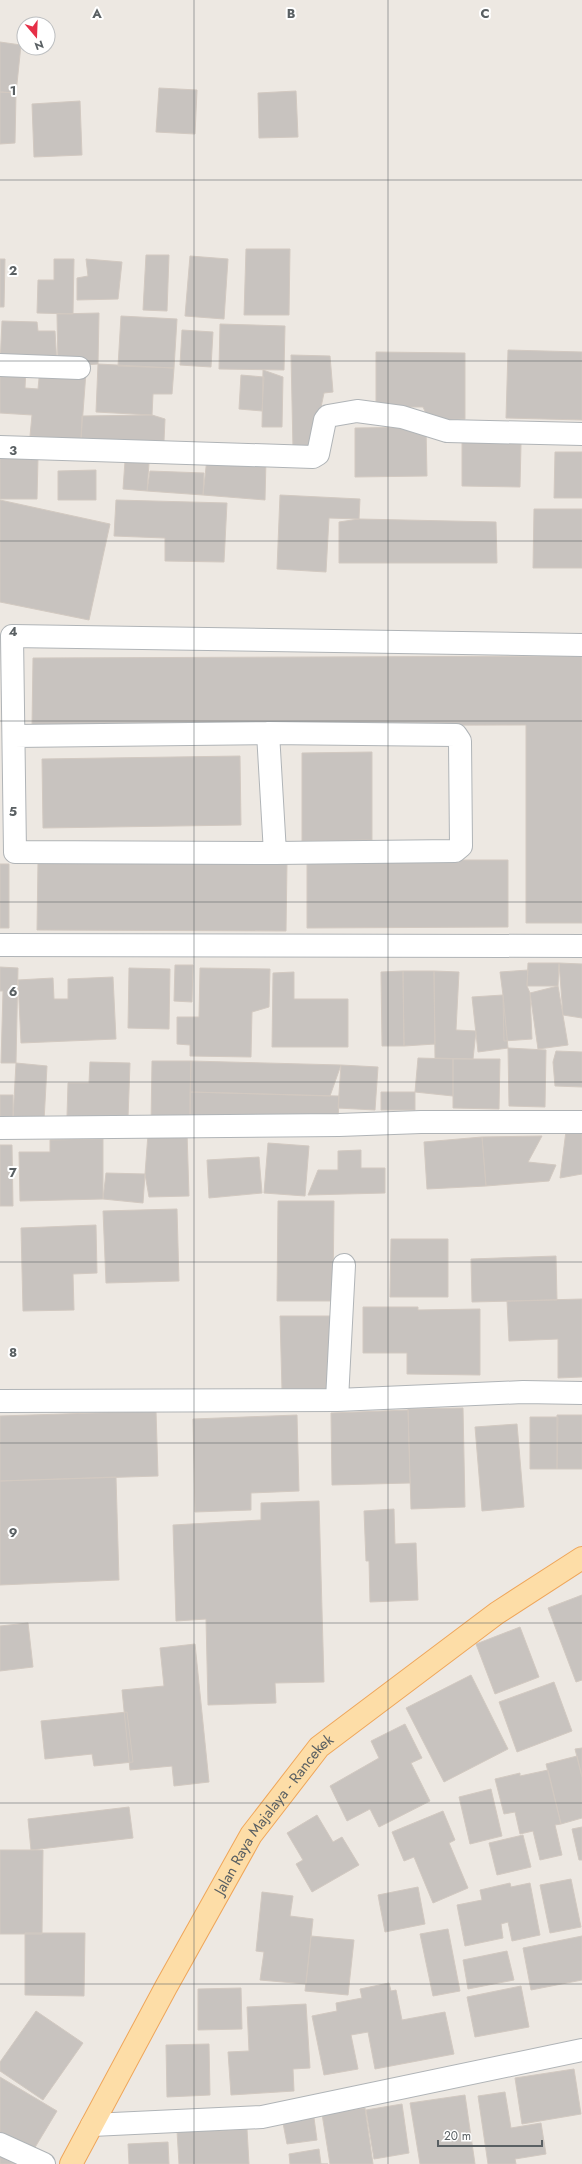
<svg xmlns="http://www.w3.org/2000/svg" width="582" height="2164" viewBox="0 0 582 2164" font-family="Jost,sans-serif">
  <rect width="100%" height="100%" fill="#ede8e2"/>
  <path fill="#c8c3bf" stroke="#d2c9c1" d="M0,42L21,45L16,93L0,92Z
    M159,88L197,90L195,134L156,132Z
    M296,91L298,137L259,138L258,93Z
    M0,92L16,93L15,143L0,144Z
    M80,101L82,155L34,157L32,104Z
    M246,249H290L289,315H244Z
    M146,255H169L167,311L143,310Z
    M190,256L228,259L224,319L185,316Z
    M0,259H5L4,307H0Z
    M54,259H74L73,314L37,313L38,280H54Z
    M86,259L122,262L118,299L77,300V278L88,276Z
    M99,313L98,364L58,367L57,314Z
    M121,316L177,319L174,368L118,366Z
    M2,321L37,322L38,331H55L57,365L0,364Z
    M220,324L285,326L284,370L219,369Z
    M182,330L213,332L211,367L180,365Z
    M508,350L582,352V420L506,418Z
    M376,352L465,353V419L429,420L423,407H376Z
    M291,355L330,356L333,392L324,393L313,445L293,449Z
    M98,364L174,368L172,394H153L152,415L96,412Z
    M0,367L26,369L25,388L38,389L40,368L86,372L81,439L30,436L32,415L0,413Z
    M263,370L283,377L282,427H262Z
    M241,375L264,377L262,411L239,409Z
    M152,415L165,419L164,441L81,439L82,416Z
    M426,427L427,476L355,477V428Z
    M462,442L521,444L520,487L462,486Z
    M555,452H582V498H554Z
    M0,458H38L37,499H0Z
    M207,458L266,459L265,500L203,495Z
    M125,461L149,463L147,491L123,489Z
    M96,470V500H58V471Z
    M150,471L204,473L203,495L147,491Z
    M280,495L360,499L359,519L329,518L326,572L277,569Z
    M0,500L110,524L89,620L0,602Z
    M116,500L227,503L224,562L165,561V538L114,536Z
    M534,509H582V568H533Z
    M359,519L496,522L497,563H339V522Z
    M582,656V923H526V725L32,726L33,658Z
    M372,752V840L302,841V753Z
    M240,756L241,825L43,828L42,759Z
    M307,860H508V927L307,928Z
    M38,861L287,862L286,931L37,930Z
    M0,864H9V928H0Z
    M528,963H559L558,986H527Z
    M559,963L582,964V1018L563,1015Z
    M175,965H193L192,1002L174,1001Z
    M0,967L18,968L16,1063H1L3,991H0Z
    M129,968L170,969L169,1029L128,1028Z
    M200,968L270,969L269,1007L252,1012L251,1057L190,1056V1045L177,1044V1017H199Z
    M528,970L527,986L530,993L532,1039L504,1041L503,995L500,972Z
    M403,971H434L435,1044L404,1046Z
    M403,971L404,1046H382L381,972Z
    M434,971L459,972L456,1030L476,1031L473,1059L435,1058Z
    M294,972V999H348V1047H272L273,973Z
    M113,977L116,1039L21,1043L18,980L53,978L54,999H68V979Z
    M558,986L568,1045L538,1049L530,993Z
    M503,995L508,1048L478,1052L472,997Z
    M508,1048L546,1050L545,1107L509,1106Z
    M556,1051L582,1052V1087L555,1086L553,1062Z
    M418,1058L453,1059V1096L415,1092Z
    M453,1059H500L499,1109L453,1108Z
    M152,1061H191L190,1125H151Z
    M191,1061L341,1065L330,1096L190,1092Z
    M90,1062L130,1063L128,1118L67,1116L68,1083H89Z
    M16,1063L47,1066L44,1121L13,1119Z
    M341,1065L378,1067L375,1110L338,1108Z
    M190,1092L339,1096L338,1124L190,1125Z
    M381,1092H415V1110H381Z
    M0,1095H13V1127H0Z
    M566,1131L582,1133V1174L560,1178Z
    M187,1132L189,1196L149,1197L145,1174L148,1134Z
    M542,1136L528,1162L556,1165L549,1181L486,1186L482,1137Z
    M482,1137L486,1186L427,1189L424,1142Z
    M103,1139V1199L20,1201L19,1152H50V1140Z
    M268,1143L309,1146L305,1196L264,1193Z
    M0,1145H12L13,1206H0Z
    M361,1150V1168H385V1193L308,1195L318,1170H338V1151Z
    M259,1157L262,1193L209,1198L207,1160Z
    M106,1173L145,1174L143,1203L103,1199Z
    M278,1201H334L333,1301H277Z
    M177,1209L179,1281L106,1283L103,1211Z
    M96,1225L97,1273L73,1274L74,1310L23,1311L21,1228Z
    M391,1239H448V1297H390Z
    M556,1256L557,1300L472,1302L471,1259Z
    M582,1299V1377L558,1378V1339L509,1341L507,1301Z
    M363,1307H418V1310L480,1309V1375L407,1374V1353H363Z
    M280,1316H337V1389L282,1390Z
    M463,1408L465,1507L411,1509L408,1409Z
    M408,1410L410,1483L332,1485L331,1413Z
    M156,1411L158,1476L0,1481V1416Z
    M297,1415L299,1491L251,1493V1510L195,1512L193,1419Z
    M557,1415H582V1469H557Z
    M530,1417H558L557,1469H530Z
    M517,1424L524,1507L482,1511L475,1427Z
    M116,1477L119,1580L0,1585V1481Z
    M319,1501L324,1682L275,1683L276,1703L208,1705L206,1619L176,1621L173,1525L261,1520V1503Z
    M394,1509L395,1544L416,1543L418,1600L370,1602L369,1561H366L364,1511Z
    M582,1595V1680L576,1682L548,1608Z
    M28,1623L33,1667L0,1671V1626Z
    M520,1627L539,1677L495,1694L476,1644Z
    M195,1644L209,1782L174,1786L172,1766L130,1770L122,1690L164,1686L160,1648Z
    M471,1675L508,1749L444,1782L406,1708Z
    M554,1682L572,1731L517,1752L499,1702Z
    M127,1712L133,1762L94,1766L92,1754L45,1759L41,1721Z
    M405,1724L422,1758L411,1763L430,1801L379,1827L370,1809L347,1821L330,1786L379,1758L371,1741Z
    M582,1748V1777L575,1749Z
    M577,1756L582,1777V1818L561,1824L546,1764Z
    M548,1770L561,1824L555,1825L562,1855L540,1860L533,1831L520,1834L515,1812L504,1814L495,1779L520,1773V1776Z
    M491,1789L502,1836L470,1844L459,1797Z
    M129,1807L133,1838L31,1850L28,1819Z
    M443,1811L455,1840L449,1843L468,1888L433,1903L414,1857L404,1861L392,1832Z
    M317,1815L333,1842L342,1837L359,1865L312,1892L296,1864L303,1860L287,1833Z
    M582,1827V1860H579L572,1829Z
    M523,1835L531,1867L497,1875L489,1843Z
    M0,1850H43L42,1934H0Z
    M571,1879L581,1927L550,1933L540,1885Z
    M510,1883L511,1887L530,1883L540,1935L512,1941L508,1922L501,1924L503,1938L465,1946L457,1905L482,1900L480,1890Z
    M418,1887L425,1924L385,1932L378,1895Z
    M262,1892L293,1896L290,1916L313,1919L306,1984L260,1980L264,1952L256,1951Z
    M448,1929L460,1991L433,1996L420,1934Z
    M25,1933H85L84,1996L25,1995Z
    M311,1936L354,1940L348,1995L305,1991Z
    M582,1936V1980L531,1990L523,1948Z
    M507,1951L514,1980L468,1989L463,1960Z
    M389,1983L391,1991L396,1990L402,2020L445,2012L454,2054L375,2069L368,2032L351,2035L358,2069L324,2075L312,2016L337,2011L336,2003L362,1998L360,1989Z
    M521,1986L529,2027L475,2037L467,1997Z
    M241,1988L242,2029L198,2030V1989Z
    M306,2004L310,2068L293,2069L294,2091L231,2095L228,2052L249,2051L247,2007Z
    M36,2011L83,2043L43,2100L0,2071V2062Z
    M209,2044L210,2095L167,2097L166,2045Z
    M574,2069L581,2114L522,2124L515,2078Z
    M0,2077L57,2111L31,2154L0,2136Z
    M505,2092L511,2128L541,2123L546,2154L515,2159L516,2164H488L478,2096Z
    M465,2095L475,2164H420L410,2103Z
    M402,2104L409,2153L374,2159L366,2110Z
    M365,2108L373,2164H330L322,2114Z
    M314,2118L317,2140L287,2144L283,2123Z
    M220,2129V2131L247,2129L249,2164H179L177,2131Z
    M168,2142L169,2164H129L128,2144Z
    M319,2149L321,2164H328H290L289,2154Z
    M0,2156L15,2164H0Z"/>
  <g fill="none" stroke-linecap="round" stroke-linejoin="round">
    <defs>
      <path id="minor" d="M0,365L79,368
        M0,447L313,457L318,454L325,420L328,416L357,411L402,417L447,431L582,434
        M268,733L275,853
        M14,736L268,733L456,735L460,741L461,846L455,851L275,853L15,852L12,636L582,645
        M0,945L582,946
        M0,1128L339,1125L421,1122H582
        M337,1400L344,1265
        M0,1401L337,1400L523,1392L582,1393
        M92,2125L262,2117L582,2050
        M0,2144L44,2164"/>
      <g id="major">
        <path id="s1" d="M71,2164L166,1987L251,1835L319,1747L497,1613L582,1558"/>
      </g>
    </defs>
    <use href="#minor" stroke="#b0b4b7" stroke-width="24"/>
    <use href="#major" stroke="#efa65a" stroke-width="24"/>
    <use href="#minor" stroke="#fff" stroke-width="22"/>
    <use href="#major" stroke="#fddda7" stroke-width="22"/>
  </g>
  <path fill="none" stroke="#5a6063" stroke-width="1" stroke-opacity="0.55" d="M194,0V2164M388,0V2164M0,180H582M0,361H582M0,541H582M0,721H582M0,902H582M0,1082H582M0,1262H582M0,1443H582M0,1623H582M0,1803H582M0,1984H582"/>
  <g text-anchor="middle" stroke-width="4" stroke-linejoin="round" paint-order="stroke">
    <g font-size="15" fill="#5a6063" stroke="#fff">
      <text dy="5" stroke="none"><textPath href="#s1" startOffset="405">Jalan Raya Majalaya - Rancekek</textPath></text>
    </g>
  </g>
  <g font-size="13" text-anchor="middle" font-weight="bold" fill="#5a6063" stroke="#fff" stroke-width="4" stroke-linejoin="round" paint-order="stroke">
    <text x="97" y="18">A</text>
    <text x="291" y="18">B</text>
    <text x="485" y="18">C</text>
    <text x="13" y="95">1</text>
    <text x="13" y="275">2</text>
    <text x="13" y="455">3</text>
    <text x="13" y="636">4</text>
    <text x="13" y="816">5</text>
    <text x="13" y="996">6</text>
    <text x="13" y="1177">7</text>
    <text x="13" y="1357">8</text>
    <text x="13" y="1537">9</text>
  </g>
  <g transform="translate(36 36) rotate(161)"><circle r="19" fill="#ffffff" stroke="#bdbfc1"/>
  <path d="M0-3L7 15L0 10L-7 15Z" fill="#e62f47"/>
  <text y="-6" font-size="11" font-weight="bold" text-anchor="middle" fill="#5a6063">N</text>
  </g>
  <path d="M438 2140v6h104v-6" fill="none" stroke="#5a6063" stroke-width="2"/>
  <text x="444" y="2140" font-size="12" fill="#5a6063" stroke="#ffffff" stroke-width="3" paint-order="stroke">20 m</text>
</svg>
